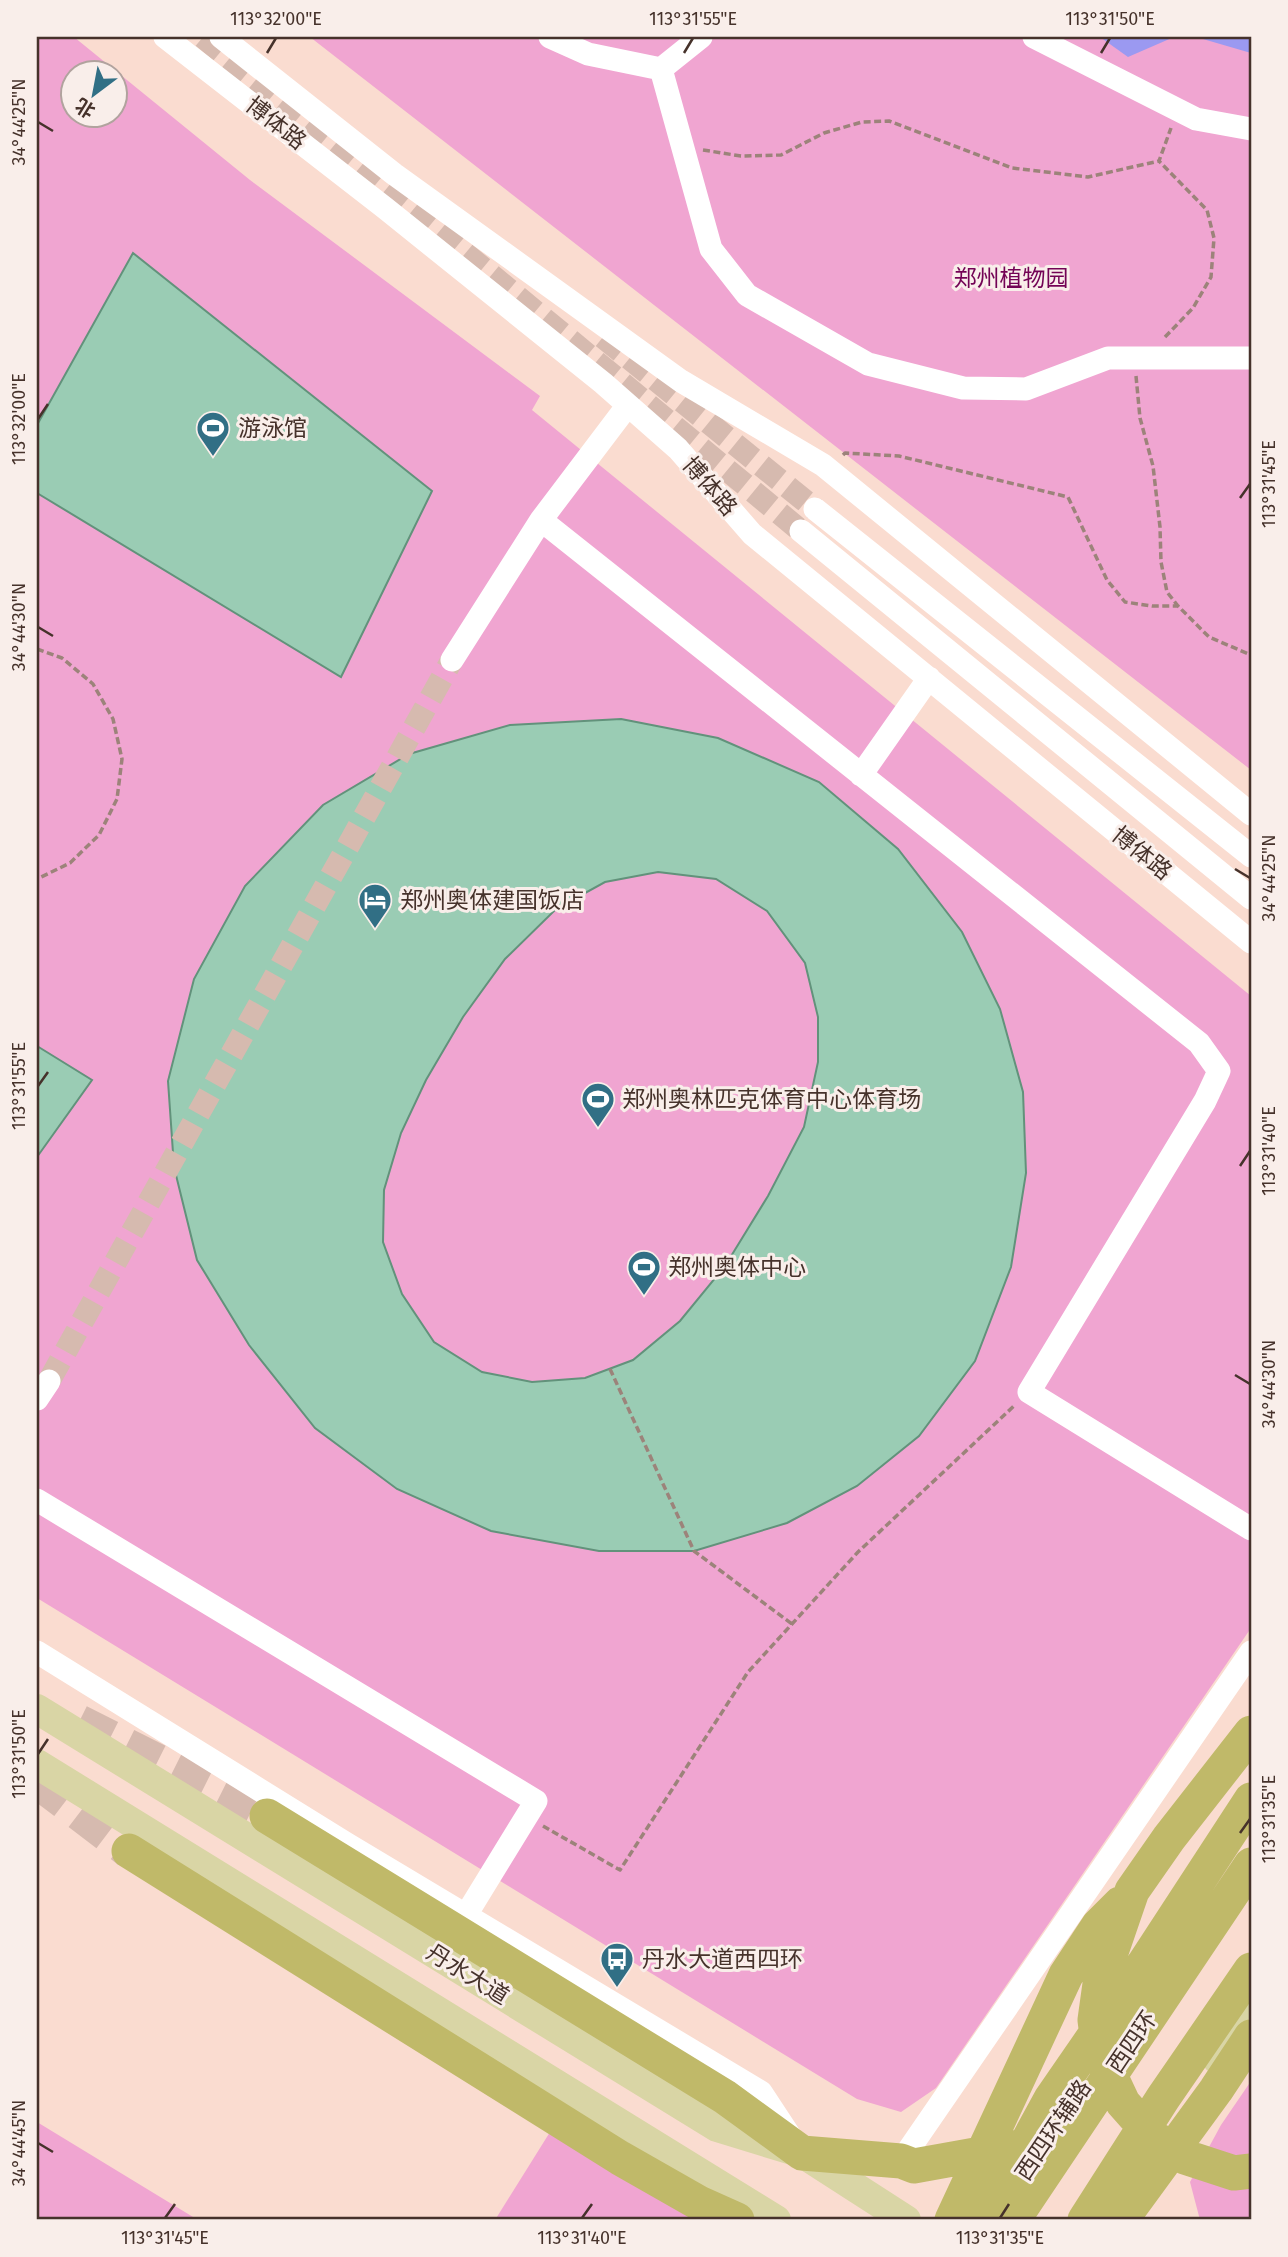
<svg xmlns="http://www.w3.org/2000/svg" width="1288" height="2257" viewBox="0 0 1288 2257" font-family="'Fira Sans','Noto Sans SC',sans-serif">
  <rect width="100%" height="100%" fill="#fadcd0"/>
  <path fill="#f0a5d1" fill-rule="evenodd" d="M37,37H74L250,180L540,396L532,410L1251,996V1628L936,2088L901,2112L857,2099L37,1598ZM74,74H116V116H74Z
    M310,37H1251V770Z
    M1251,2081V2220H1200L1190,2182L1221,2125Z
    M37,2122L198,2220H37Z
    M550,2132L697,2220H495Z"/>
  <path fill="#9b99f1" d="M1100,37H1174L1128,57Z
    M1196,37H1251V53Z"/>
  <path fill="#9accb4" stroke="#62927b" stroke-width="2" fill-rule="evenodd" d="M133,253L432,491L341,677L37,493V425Z
    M621,719L718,738L819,782L898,849L962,932L1000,1009L1023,1092L1026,1173L1011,1267L975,1361L919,1436L857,1486L787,1523L694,1551H599L491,1531L397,1489L315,1428L249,1345L197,1260L174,1167L168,1081L194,979L245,886L323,805L409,754L510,725ZM658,872L716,879L767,911L805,963L818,1017V1062L804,1127L768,1196L725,1266L680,1321L633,1360L585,1378L532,1382L482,1372L434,1342L402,1294L383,1242L384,1190L401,1133L426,1080L463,1017L505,959L556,909L605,882Z
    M37,1046L92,1080L37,1157Z"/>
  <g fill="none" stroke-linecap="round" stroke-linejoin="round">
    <path stroke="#d6baaf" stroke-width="23" stroke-dasharray="23 11" stroke-linecap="butt" d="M203,37L801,531
      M603,337L815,509
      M49,1381L452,660"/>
    <path stroke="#d6baaf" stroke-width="35" stroke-dasharray="35 18" stroke-linecap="butt" d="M79,1722L267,1816
      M37,1781L129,1851"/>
    <path stroke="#9c837a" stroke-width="3.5" stroke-dasharray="7 3.5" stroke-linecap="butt" d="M703,150L741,156L781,155L824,133L862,122L889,121L1012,168L1088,177L1159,161
      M1165,337L1193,308L1211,277L1214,238L1207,210L1159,161L1171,128
      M1136,376L1140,418L1153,466L1160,527L1161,562L1167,592L1178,606L1209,637L1251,655
      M843,455L845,453L899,456L1068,497L1107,580L1125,602L1152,606H1178
      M37,649L62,658L93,684L113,719L122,759L117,799L99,835L70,863L37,879
      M610,1369L694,1551L792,1624
      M543,1826L620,1870L748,1672L858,1552L1015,1405"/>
    <path stroke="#fff" stroke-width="23" d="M165,37L385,208L603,383L678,449L752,534L1251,942
      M221,37L394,174L681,381L823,465L1251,814
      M550,37L588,54L661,69
      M701,37L661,69L711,249L747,295L868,364L963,388L1026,389L1108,358H1251
      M1034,37L1196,119L1251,129
      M628,405L541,520L1199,1043L1219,1071L1205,1101L1029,1392L1251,1529
      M815,509L1251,856
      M801,531L1251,898
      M452,660L541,520
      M861,775L929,678
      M37,1399L49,1381
      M37,1500L536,1801L466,1915
      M37,1652L347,1844L761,2092L790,2136
      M901,2161L1251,1652"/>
    <path stroke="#d9d5a5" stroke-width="30" d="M37,1709L717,2127L802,2153L906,2220
      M37,1764L776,2220
      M1217,2059L1251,2007"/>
    <path stroke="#c0b969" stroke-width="35" d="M1251,1733L1169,1838L1132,1891L1100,1984L1095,2020L1099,2052L1123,2103L1154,2138L1185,2157L1234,2173L1251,2171
      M267,1816L725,2097L802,2153L901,2161L914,2166L1025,2146
      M129,1851L620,2158L699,2203L737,2220
      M952,2220L1066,1975L1099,1925L1120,1904
      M985,2220L1051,2099L1144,1964L1251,1800
      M1013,2220L1251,1865
      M1085,2220L1163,2098L1251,1970
      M1121,2220L1216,2090L1251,2037"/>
  </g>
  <path fill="none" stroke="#46322b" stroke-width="2.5" d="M267,53L276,38M684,53L693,38M1101,53L1110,38M38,122L53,131M38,419L48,404M1240,498L1250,484M38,627L53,636M1235,869L1250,878M38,1086L48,1072M1240,1166L1250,1151M1235,1375L1250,1384M38,1754L48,1739M1240,1833L1250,1819M38,2143L53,2152M165,2218L175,2204M582,2218L592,2204M1000,2218L1009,2204"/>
  <defs>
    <symbol id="stadium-pin" viewBox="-11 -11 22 30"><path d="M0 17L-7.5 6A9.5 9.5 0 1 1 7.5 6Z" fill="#316f85" stroke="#f9eeea"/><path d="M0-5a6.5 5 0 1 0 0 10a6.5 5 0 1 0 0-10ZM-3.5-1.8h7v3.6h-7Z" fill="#fff"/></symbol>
    <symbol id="hotel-pin" viewBox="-11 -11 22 30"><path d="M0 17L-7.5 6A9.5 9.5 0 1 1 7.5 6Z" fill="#316f85" stroke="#f9eeea"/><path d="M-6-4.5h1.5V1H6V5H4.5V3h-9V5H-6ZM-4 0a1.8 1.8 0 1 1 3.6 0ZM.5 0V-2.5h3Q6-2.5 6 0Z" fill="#fff"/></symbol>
    <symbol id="bus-pin" viewBox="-11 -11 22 30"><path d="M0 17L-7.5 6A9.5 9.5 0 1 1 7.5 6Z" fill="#316f85" stroke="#f9eeea"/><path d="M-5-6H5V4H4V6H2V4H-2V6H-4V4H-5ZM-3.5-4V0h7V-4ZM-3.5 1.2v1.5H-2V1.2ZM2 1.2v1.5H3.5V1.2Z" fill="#fff"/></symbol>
  </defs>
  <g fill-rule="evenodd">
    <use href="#stadium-pin" x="194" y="409" width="38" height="52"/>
    <use href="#hotel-pin" x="356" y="881" width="38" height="52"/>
    <use href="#stadium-pin" x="579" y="1080" width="38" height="52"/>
    <use href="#stadium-pin" x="625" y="1248" width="38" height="52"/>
    <use href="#bus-pin" x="598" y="1940" width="38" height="52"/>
  </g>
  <g text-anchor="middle" stroke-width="6" stroke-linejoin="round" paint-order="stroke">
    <g font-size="23" fill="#46322b" stroke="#f9eeea">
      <text transform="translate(276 123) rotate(38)" y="8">博体路</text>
      <text transform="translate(710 486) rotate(49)" y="8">博体路</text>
      <text transform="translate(1142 853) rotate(39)" y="8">博体路</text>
      <text transform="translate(468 1974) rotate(32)" y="8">丹水大道</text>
      <text transform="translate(1132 2042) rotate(-56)" y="8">西四环</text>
      <text transform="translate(1053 2130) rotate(-56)" y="8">西四环辅路</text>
    </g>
    <g font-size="23" fill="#730355" stroke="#f9eeea">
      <text x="1011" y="286">郑州植物园</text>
    </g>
    <g font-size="23" fill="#46322b" stroke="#f9eeea" text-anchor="start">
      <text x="238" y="436">游泳馆</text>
      <text x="400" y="908">郑州奥体建国饭店</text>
      <text x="622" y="1107">郑州奥林匹克体育中心体育场</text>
      <text x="668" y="1275">郑州奥体中心</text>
      <text x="642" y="1967">丹水大道西四环</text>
    </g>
  </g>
  <rect width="1288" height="2257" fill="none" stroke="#f9eeea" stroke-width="77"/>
  <g transform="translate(94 94) rotate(212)"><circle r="33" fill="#f9eeea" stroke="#b1a39e" stroke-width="2"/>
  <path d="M0-5L12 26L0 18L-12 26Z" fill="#316f85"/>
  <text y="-10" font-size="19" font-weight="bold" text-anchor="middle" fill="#46322b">北</text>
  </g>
  <rect x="38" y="38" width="1212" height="2180" fill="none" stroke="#46322b" stroke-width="2.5"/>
  <g font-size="18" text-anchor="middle" fill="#46322b">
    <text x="276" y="25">113°32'00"E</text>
    <text x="693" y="25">113°31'55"E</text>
    <text x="1110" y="25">113°31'50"E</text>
    <text transform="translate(19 122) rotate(-90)" y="6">34°44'25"N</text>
    <text transform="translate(19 419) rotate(-90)" y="6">113°32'00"E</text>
    <text transform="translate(1269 484) rotate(-90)" y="6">113°31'45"E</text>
    <text transform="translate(19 627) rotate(-90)" y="6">34°44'30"N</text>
    <text transform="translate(1269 878) rotate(-90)" y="6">34°44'25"N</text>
    <text transform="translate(19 1086) rotate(-90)" y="6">113°31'55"E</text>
    <text transform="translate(1269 1151) rotate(-90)" y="6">113°31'40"E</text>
    <text transform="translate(1269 1384) rotate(-90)" y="6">34°44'30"N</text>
    <text transform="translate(19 1754) rotate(-90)" y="6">113°31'50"E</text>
    <text transform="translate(1269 1819) rotate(-90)" y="6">113°31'35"E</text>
    <text transform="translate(19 2143) rotate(-90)" y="6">34°44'45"N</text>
    <text x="165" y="2244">113°31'45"E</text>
    <text x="582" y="2244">113°31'40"E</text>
    <text x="1000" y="2244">113°31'35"E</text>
  </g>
</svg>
